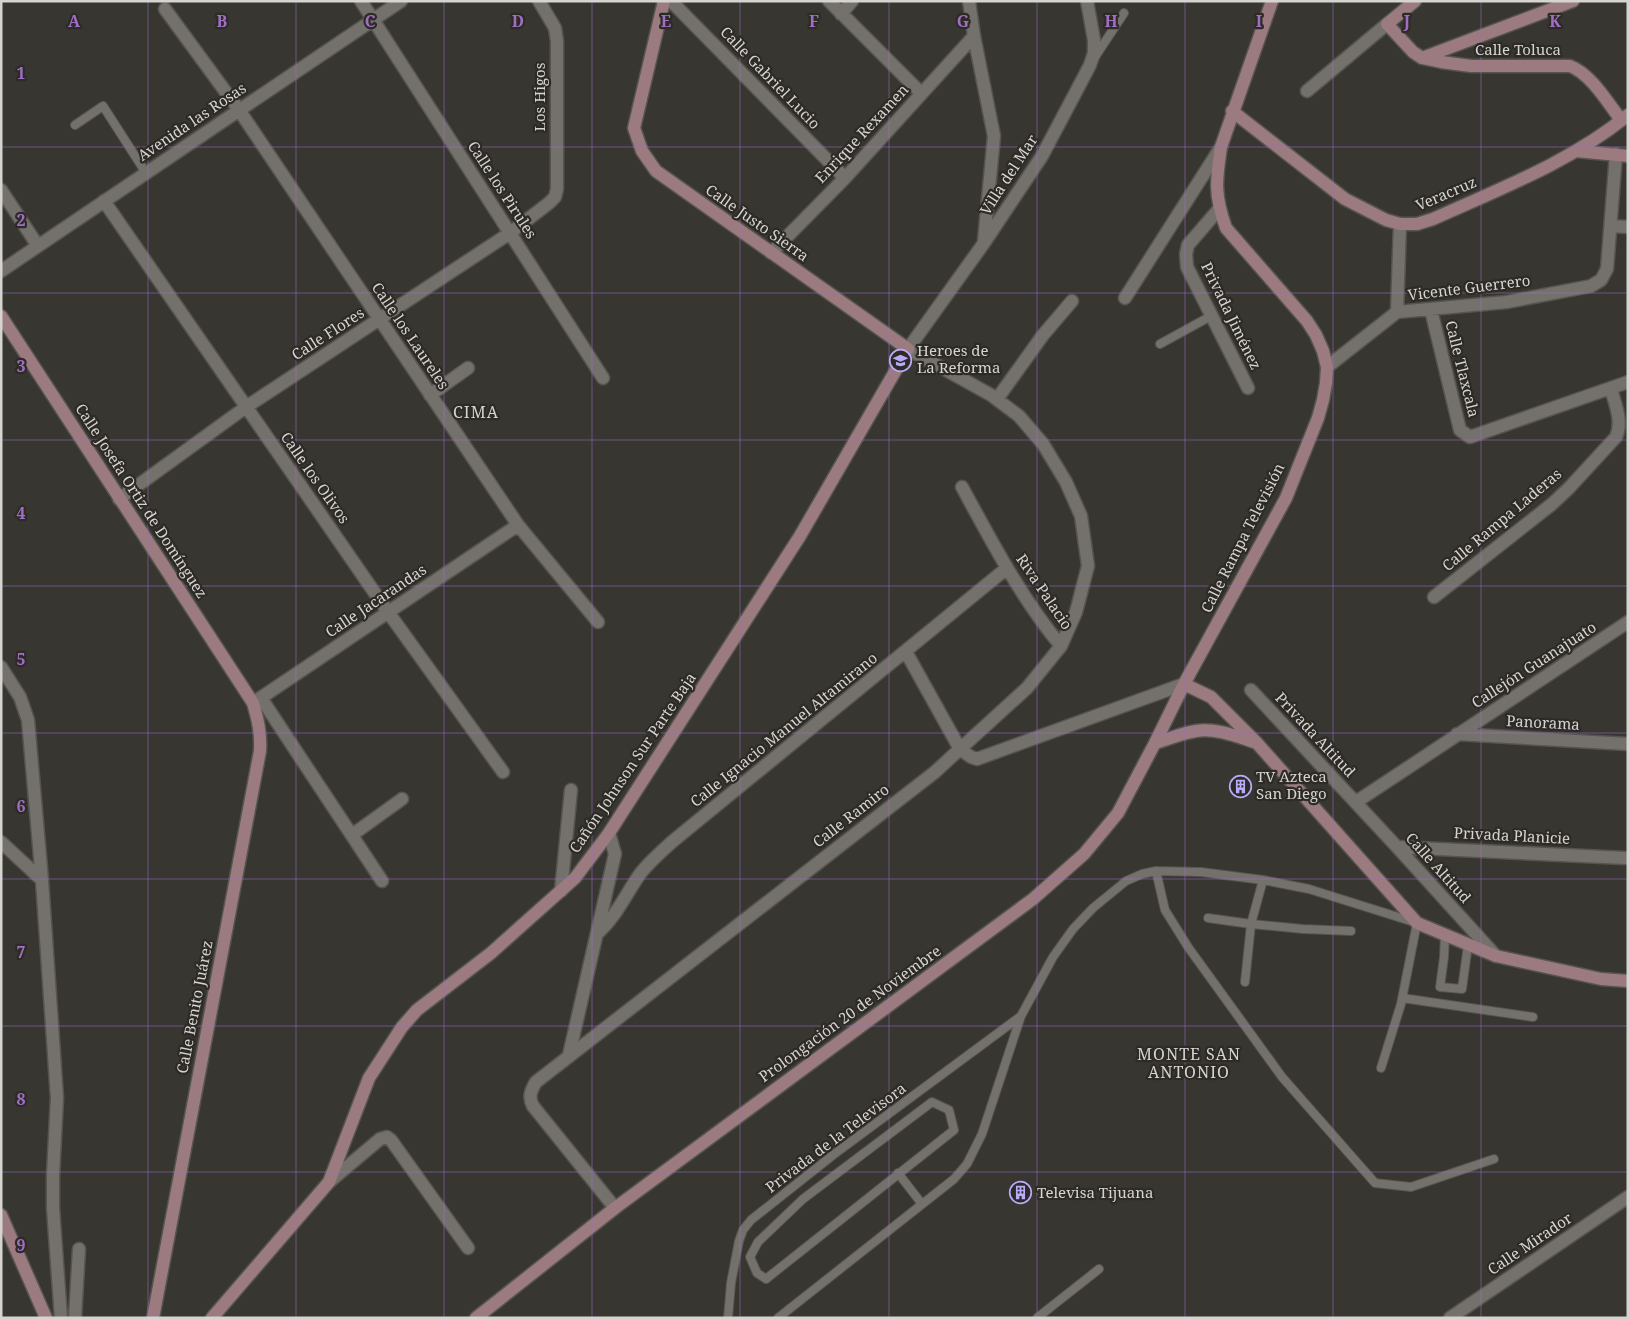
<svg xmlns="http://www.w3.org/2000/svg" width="1629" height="1319" viewBox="0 0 1629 1319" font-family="'Noto Serif',serif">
  <rect width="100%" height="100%" fill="#383631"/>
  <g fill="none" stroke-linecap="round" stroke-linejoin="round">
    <defs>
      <path id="lane" d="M1095,57L1124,13
        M75,125L103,106L146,173
        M1160,344L1211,316
        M1156,871L1165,910L1188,947L1282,1077L1375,1183L1411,1187L1494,1159
        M1263,880L1251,924L1303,929L1351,931
        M1208,918L1251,924L1245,982
        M1445,934L1444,957L1440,987L1462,989L1468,945
        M1402,998L1533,1017
        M932,1102L949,1110L954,1130L766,1279L757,1273L750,1257L758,1242L803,1199Z
        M898,1173L922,1204
        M728,1318L731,1283L739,1241L743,1230L751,1220L833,1155L1021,1016
        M778,1318L954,1179L967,1164L982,1134L1021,1016L1053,957L1073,929L1093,908L1126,881L1142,874L1156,871L1201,872L1263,880L1309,889L1417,923L1401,1004L1381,1068
        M1037,1318L1099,1269"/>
      <path id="street" d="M361,1L603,378
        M671,1L845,178
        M829,1L921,93
        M969,1L974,36L994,136L984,241
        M165,9L239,110L518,525L598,622
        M841,14L852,1
        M1307,91L1387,24
        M1,190L38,246
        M104,201L388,612L503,772
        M1219,209L1188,245L1186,254L1187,267L1248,388
        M1611,226L1628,227
        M771,253L845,178L974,36
        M1,271L401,1
        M1125,298L1221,147
        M1431,310L1460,430L1470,437L1628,382
        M1397,312L1400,224
        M1327,367L1397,312L1507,302L1591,286L1601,280L1607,269L1616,154
        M430,395L468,368
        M997,399L1043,335L1072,301
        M962,487C992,542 1021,598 1061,646L1076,612L1088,566L1081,516L1066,482L1043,444L1019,416L991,395L908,349L984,243L1042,156L1079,86L1090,65L1094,53V40L1087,1
        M119,499L246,407L510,233L549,203L555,197L557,189V41L555,28L539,1
        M1434,597L1552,504L1569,488L1616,437C1623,422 1615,404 1611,389
        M906,652L960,749L1027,688L1061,646
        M1,667L20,697L28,720L42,880L57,1098L53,1175V1208L61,1318
        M1251,690L1397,847L1496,956
        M261,698L382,881
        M253,703L518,525
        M1457,734L1628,744
        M1356,802L1628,622
        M352,835L402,799
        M1,842L42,880
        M1397,847L1625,858
        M561,891L571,790
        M599,932C617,915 626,894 640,874C649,862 662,851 673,841L1007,568
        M569,1055L615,854L609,833
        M329,1182L380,1139L387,1137L391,1140L468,1248
        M615,1208L533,1106C528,1097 531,1090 536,1082L935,772L960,749L971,757L977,759L1184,684
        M75,1318L79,1249
        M1450,1318L1628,1197"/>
      <path id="secondary" d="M1415,1L1387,24L1413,52L1422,58L1441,62L1471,66H1570C1591,74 1608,103 1621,120
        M1422,58L1573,1
        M1232,111L1345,199L1386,220L1400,224H1417L1433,219C1499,189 1571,162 1628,115
        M1576,151L1628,156
        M1,316L253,703C258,720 261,733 260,751L153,1318
        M1184,684L1211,697L1256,742L1417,923L1496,956L1601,979L1628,981
        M1155,743C1169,739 1182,733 1196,731C1216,728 1236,736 1254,742
        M1,1215L46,1318
        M212,1318L329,1182L369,1078L402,1027L417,1010L491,953L575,878L609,833L800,536L908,349L656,171L642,151L634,128L664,1
        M476,1318L615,1208L1033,899L1084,854L1118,813L1155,743L1184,684L1286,498L1318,418L1323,400L1326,383L1327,367L1323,351L1316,335L1307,321L1226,228C1214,195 1216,180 1221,147L1272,1"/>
    </defs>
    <use href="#lane" stroke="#565450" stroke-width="10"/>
    <use href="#street" stroke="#565450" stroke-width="15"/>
    <use href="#secondary" stroke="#565450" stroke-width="15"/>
    <use href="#lane" stroke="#74716c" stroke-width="8"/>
    <use href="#street" stroke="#74716c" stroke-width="12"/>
    <use href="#secondary" stroke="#9c7b80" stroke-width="12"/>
  </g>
  <path fill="none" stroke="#9f6fc6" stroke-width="1" stroke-opacity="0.55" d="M148,1V1318M296,1V1318M444,1V1318M592,1V1318M740,1V1318M889,1V1318M1037,1V1318M1185,1V1318M1333,1V1318M1481,1V1318M1,147H1628M1,293H1628M1,440H1628M1,586H1628M1,733H1628M1,879H1628M1,1026H1628M1,1172H1628"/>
  <defs>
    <symbol id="school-ring" viewBox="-11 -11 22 22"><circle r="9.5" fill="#2e2b27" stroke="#b9abf7" stroke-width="1.5"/><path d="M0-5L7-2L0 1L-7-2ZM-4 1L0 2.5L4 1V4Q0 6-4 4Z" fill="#b9abf7"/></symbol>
    <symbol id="building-ring" viewBox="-11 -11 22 22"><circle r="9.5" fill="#2e2b27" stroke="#b9abf7" stroke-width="1.5"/><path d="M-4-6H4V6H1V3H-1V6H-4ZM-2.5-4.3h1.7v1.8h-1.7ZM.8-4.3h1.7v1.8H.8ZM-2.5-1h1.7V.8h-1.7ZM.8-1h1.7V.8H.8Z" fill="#b9abf7"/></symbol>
  </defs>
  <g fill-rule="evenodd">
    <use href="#school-ring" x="888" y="348" width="25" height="25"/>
    <use href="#building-ring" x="1228" y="774" width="25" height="25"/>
    <use href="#building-ring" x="1008" y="1180" width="25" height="25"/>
  </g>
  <g text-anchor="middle" stroke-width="4.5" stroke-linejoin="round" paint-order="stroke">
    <g font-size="15" fill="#d5d4d1" stroke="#2e2b27">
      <text x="1518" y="55">Calle Toluca</text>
      <text transform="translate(770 78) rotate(46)" y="5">Calle Gabriel Lucio</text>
      <text transform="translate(540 97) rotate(-90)" y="5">Los Higos</text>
      <text transform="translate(192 122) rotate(-34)" y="5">Avenida las Rosas</text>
      <text transform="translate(862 134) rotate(-47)" y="5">Enrique Rexamen</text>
      <text transform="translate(1009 175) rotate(-57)" y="5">Villa del Mar</text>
      <text transform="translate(502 190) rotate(57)" y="5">Calle los Pirules</text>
      <text transform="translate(1446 194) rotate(-23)" y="5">Veracruz</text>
      <text transform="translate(757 223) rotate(35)" y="5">Calle Justo Sierra</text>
      <text transform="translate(1469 288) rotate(-7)" y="5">Vicente Guerrero</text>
      <text transform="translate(1231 316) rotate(64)" y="5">Privada Jiménez</text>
      <text transform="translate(328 334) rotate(-33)" y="5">Calle Flores</text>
      <text transform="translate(410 336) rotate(56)" y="5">Calle los Laureles</text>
      <text transform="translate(1462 369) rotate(76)" y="5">Calle Tlaxcala</text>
      <text transform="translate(315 478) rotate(55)" y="5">Calle los Olivos</text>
      <text transform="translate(141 501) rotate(57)" y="5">Calle Josefa Ortiz de Domínguez</text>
      <text transform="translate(1502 520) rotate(-40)" y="5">Calle Rampa Laderas</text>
      <text transform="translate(1243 538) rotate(-63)" y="5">Calle Rampa Televisión</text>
      <text transform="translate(1044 592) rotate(56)" y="5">Riva Palacio</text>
      <text transform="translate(376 601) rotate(-34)" y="5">Calle Jacarandas</text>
      <text transform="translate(1534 665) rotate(-33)" y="5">Callejón Guanajuato</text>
      <text transform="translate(1543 723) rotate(3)" y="5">Panorama</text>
      <text transform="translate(784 730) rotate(-39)" y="5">Calle Ignacio Manuel Altamirano</text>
      <text transform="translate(1315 735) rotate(47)" y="5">Privada Altitud</text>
      <text transform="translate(633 763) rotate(-56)" y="5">Cañón Johnson Sur Parte Baja</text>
      <text transform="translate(851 816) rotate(-38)" y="5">Calle Ramiro</text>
      <text transform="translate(1512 836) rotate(3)" y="5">Privada Planicie</text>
      <text transform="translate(1438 868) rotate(48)" y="5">Calle Altitud</text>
      <text transform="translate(195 1007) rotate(-79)" y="5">Calle Benito Juárez</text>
      <text transform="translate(850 1014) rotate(-36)" y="5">Prolongación 20 de Noviembre</text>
      <text transform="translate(836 1138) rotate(-37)" y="5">Privada de la Televisora</text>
      <text transform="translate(1530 1244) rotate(-34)" y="5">Calle Mirador</text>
    </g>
    <g font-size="15" fill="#d5d4d1" stroke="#2e2b27" text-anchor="start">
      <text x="917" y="356">Heroes de<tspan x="917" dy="17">La Reforma</tspan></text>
      <text x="1256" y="782">TV Azteca<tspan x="1256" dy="17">San Diego</tspan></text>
      <text x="1037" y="1198">Televisa Tijuana</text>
    </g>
    <g font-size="16" letter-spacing="1" fill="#d5d4d1" stroke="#2e2b27">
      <text x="476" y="418">CIMA</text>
      <text x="1189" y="1060">MONTE SAN<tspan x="1189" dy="18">ANTONIO</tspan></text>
    </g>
  </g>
  <g font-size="16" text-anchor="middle" font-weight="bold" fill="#9f6fc6" stroke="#2e2b27" stroke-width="4.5" stroke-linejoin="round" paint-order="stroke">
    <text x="74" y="27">A</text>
    <text x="222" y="27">B</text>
    <text x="370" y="27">C</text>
    <text x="518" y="27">D</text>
    <text x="666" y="27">E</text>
    <text x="814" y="27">F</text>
    <text x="963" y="27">G</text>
    <text x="1111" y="27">H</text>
    <text x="1259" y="27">I</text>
    <text x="1407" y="27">J</text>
    <text x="1555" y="27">K</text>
    <text x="21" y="79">1</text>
    <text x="21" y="226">2</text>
    <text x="21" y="372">3</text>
    <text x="21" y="519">4</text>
    <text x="21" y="665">5</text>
    <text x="21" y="812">6</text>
    <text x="21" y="958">7</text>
    <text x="21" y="1105">8</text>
    <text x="21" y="1251">9</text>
  </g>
  <rect width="1629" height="1319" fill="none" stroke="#d5d4d1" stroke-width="5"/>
</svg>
